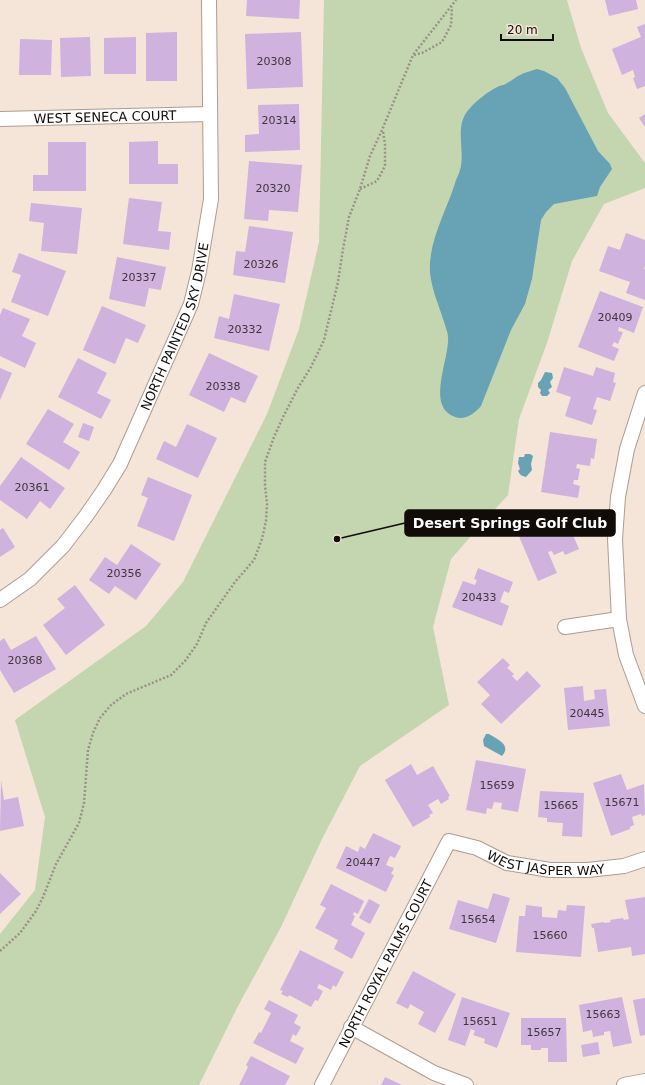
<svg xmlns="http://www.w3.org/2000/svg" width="645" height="1085" viewBox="0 0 645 1085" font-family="'DejaVu Sans',sans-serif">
  <rect width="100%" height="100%" fill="#f4e5d8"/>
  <path fill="#c3d6b0" d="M324,0H567L581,48L608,113L645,163V188L604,204L572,261L547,343L519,419L508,495L486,519L451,559L433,627L449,705L360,766L322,839L281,927L237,1008L199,1085H0V934L35,890L45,817L15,720L146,626L183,582L267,414L299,329L319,242Z"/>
  <path fill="#68a2b5" d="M537,69L544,71L557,78L565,88L598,151L610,164L612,169L600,187L597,196L554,204L546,212L541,220L532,279L525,304L511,330L481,406C475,413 465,421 455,417C425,407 450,358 448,337C448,333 446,329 445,325C440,308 432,291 430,273C428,240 447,211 456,180C458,176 460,171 461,166C464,148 456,129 466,113C474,102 487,92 499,86C502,85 505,85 507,83C512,81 515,77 520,75C525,72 532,71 537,69Z
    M545,372L552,373L553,378L550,382L552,387L548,390L550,393L547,396H542L540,393L541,390L538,387V383L541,380Z
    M525,454H530L533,456L531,464L532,470L526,477C522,476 520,475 518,471L520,469L518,463L519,457H524Z
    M486,734H489C497,739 512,745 502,756L484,746L483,740Z"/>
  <path fill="#cfb2dd" d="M247,0H300L299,19L246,16Z
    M605,0H636L638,9L609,16Z
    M645,24V86L637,89L633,78L635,77L633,70L622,75L612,49L641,37L637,27Z
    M177,32V81H146V33Z
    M301,32L303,87L247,89L245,34Z
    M90,37L91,76L61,77L60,38Z
    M136,37V74H104V38Z
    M20,39L52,40L51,75H19Z
    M299,104L300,150L245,152V135L259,134L258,105Z
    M645,114V127L639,118Z
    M158,141V164H178V184H129V142Z
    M48,142H86V191H33V175H48Z
    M249,161L302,165L298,212L269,210L268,221L244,219Z
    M129,198L162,202L158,231L171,232L169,250L123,244Z
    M31,203L82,208L77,254L41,251L44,223L29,221Z
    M249,226L293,232L285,283L233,275L236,251L245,252Z
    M626,233L645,240V266L644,269H645V300L626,293L630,282L599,271L608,246L620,250Z
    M19,253L66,271L48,316L11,302L21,275L12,272Z
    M117,257L166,267L161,290L149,288L145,307L109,299Z
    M600,291L643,307L634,333L619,327L618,331L623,332L618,344L614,342L612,346L619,349L614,361L578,347Z
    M234,294L280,304L269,351L214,338L219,316L229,319Z
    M102,306L146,325L138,343L126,338L115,364L83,350Z
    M3,308L30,319L22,336L36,343L25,368L0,356V315Z
    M209,353L258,376L245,403L231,397L224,412L189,395Z
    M78,358L107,373L97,393L111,400L101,419L58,397Z
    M564,367L593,376L596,367L615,373L613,382L616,383L610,401L597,397L593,409L597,410L592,425L565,416L571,397L556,392Z
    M0,368L12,373L0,400Z
    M48,409L74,424L63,442L80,452L69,470L26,444Z
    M83,423L94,427L89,441L78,437Z
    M187,424L217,438L198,478L156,459L164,441L176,447Z
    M550,432L597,439L594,459L591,458L590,466L577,464L576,468L580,469L578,480H574L573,484L580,486L578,498L541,492Z
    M21,457L65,488L50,509L40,501L27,519L0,500V486Z
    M148,477L192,495L174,541L137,526L148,498L141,495Z
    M564,514L579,549L565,555L563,551L554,555L552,551L548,552L557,573L538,581L518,534Z
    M3,528L15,547L0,557V530Z
    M131,544L161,564L136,600L115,586L109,594L89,580L105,557L117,565Z
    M478,568L513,582L509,593L504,591L500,602L509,606L502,626L452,607L463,581L475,585L477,580L474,579Z
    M75,585L105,625L66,655L43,625L65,608L57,599Z
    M36,636L56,669L14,693L0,670V641L4,638L11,650Z
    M503,658L510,665L507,668L514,674L512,676L517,681L527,671L541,686L501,724L481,704L490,695L477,682Z
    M583,686L584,701L595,699L594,690L606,689L610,726L568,730L564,688Z
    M476,760L526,769L518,812L501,809L502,803L494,802L492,809L487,808L486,814L466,810Z
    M411,764L417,775L433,766L450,796L448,797L449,799L441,804L438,799L428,805L433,813L429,815L430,817L413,827L385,780Z
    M621,774L627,790L644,784L645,815L642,816L641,814L632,817L634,825L630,827V829L611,836L593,783Z
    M1,780L4,800L18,797L24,826L0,831Z
    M540,791L584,793L582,837L562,836L563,823L547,822V818L538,817Z
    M373,833L401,846L395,858L390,856L386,865L394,868L391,874L394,875L386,892L336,868L346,846L358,852L360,846L365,849Z
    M0,873L21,894L0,914Z
    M331,884L364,901L358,914L354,912L353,915L355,916L351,925L365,933L352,959L334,949L338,940L315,928L326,908L320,905Z
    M493,893L510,898L496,943L449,929L458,900L488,909Z
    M645,897V954L632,956L631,947L598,952L594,928H592L591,924L604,922V923L611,922L610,920L623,918L624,920L629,919L625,900Z
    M369,899L380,905L370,924L359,918Z
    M526,905L542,907V917L557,918L558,910L566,911L567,905L585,906L581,957L516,952L519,916H525Z
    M300,950L344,972L336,987L333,985L331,990L319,984L317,988L323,991L318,1001L315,1000L311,1007L289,995L288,997L281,994L283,991L280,990Z
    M413,971L456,994L435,1033L418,1024L424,1012L410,1004L408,1009L396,1003Z
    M462,997L510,1013L497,1048L484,1043L485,1039L473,1035L475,1031L471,1029L465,1046L448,1040Z
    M622,997L632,1043L613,1047L610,1031L604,1032V1035L593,1037L592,1030L583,1032L579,1005Z
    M645,998V1035L640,1036L633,1000Z
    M269,1000L298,1015L294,1023L301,1027L296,1036L293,1034L290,1041L304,1048L296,1064L253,1043L259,1032L261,1033L271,1013L264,1009Z
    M521,1018H566L567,1062H548V1048H541V1050H531V1045H521Z
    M598,1042L600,1054L583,1057L581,1045Z
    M251,1056L290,1076L285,1085H239L248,1067L246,1065Z
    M385,1077L402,1085H381Z"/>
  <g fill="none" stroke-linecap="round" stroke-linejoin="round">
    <defs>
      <g id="minor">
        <path id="s1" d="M0,119L210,114"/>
        <path d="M645,393L627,449L618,497L615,539L619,619L626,655L645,706"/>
        <path id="s2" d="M0,600L30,579L63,546L86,516L104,490L120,464L191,304L199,271L211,199L209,0"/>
        <path d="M565,627L619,619"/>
        <path d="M351,1027L434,1073L466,1085"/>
        <path id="s3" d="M322,1085L449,841L477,848L507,863L550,870H588L624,866L645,859"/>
        <path d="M624,1085L645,1081"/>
      </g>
    </defs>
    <use href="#minor" stroke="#ac9d91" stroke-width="16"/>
    <path stroke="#9c9188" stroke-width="2.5" stroke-dasharray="2 2" stroke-linecap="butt" d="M414,55L422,53L442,42L451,25L452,7
      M360,189L377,181L385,166V144L383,131
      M0,951L20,933L36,911L43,897L56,864L79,823L84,803L88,750L93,733L100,718L111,705L126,694L171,675L185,661L197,644L206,623L235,582L254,560L262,539L266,521L267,504L265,485V462L274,437L284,415L298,388L311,367L324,340L338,282L343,249L349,217L360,189L370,156L382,130L413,55L456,0"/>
    <use href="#minor" stroke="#fff" stroke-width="14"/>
  </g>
  <g text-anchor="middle" stroke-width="3" stroke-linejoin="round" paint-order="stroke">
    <g font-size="11" fill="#40363d">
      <text x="274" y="65">20308</text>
      <text x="279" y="124">20314</text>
      <text x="273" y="192">20320</text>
      <text x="261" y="268">20326</text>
      <text x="139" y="281">20337</text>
      <text x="615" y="321">20409</text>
      <text x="245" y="333">20332</text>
      <text x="223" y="390">20338</text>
      <text x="32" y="491">20361</text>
      <text x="124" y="577">20356</text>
      <text x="479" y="601">20433</text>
      <text x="25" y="664">20368</text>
      <text x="587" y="717">20445</text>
      <text x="497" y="789">15659</text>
      <text x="622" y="806">15671</text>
      <text x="561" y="809">15665</text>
      <text x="363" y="866">20447</text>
      <text x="478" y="923">15654</text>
      <text x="550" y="939">15660</text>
      <text x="603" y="1018">15663</text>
      <text x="480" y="1025">15651</text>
      <text x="544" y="1036">15657</text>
    </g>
    <g font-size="13" fill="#110c08" stroke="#f4e5d8">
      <text dy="5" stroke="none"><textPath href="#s1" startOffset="105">WEST SENECA COURT</textPath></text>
      <text dy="5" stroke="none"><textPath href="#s2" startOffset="332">NORTH PAINTED SKY DRIVE</textPath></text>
      <text dy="5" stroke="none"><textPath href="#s3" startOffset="376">WEST JASPER WAY</textPath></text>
      <text dy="5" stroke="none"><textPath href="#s3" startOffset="137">NORTH ROYAL PALMS COURT</textPath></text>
    </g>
  </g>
  <path fill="none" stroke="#110c08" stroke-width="1.5" d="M337 539L405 523"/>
  <circle fill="#110c08" stroke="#f4e5d8" stroke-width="1.5" cx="337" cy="539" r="4"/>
  <rect fill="#110c08" stroke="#110c08" stroke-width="1.5" x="405" y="510" width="210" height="26" rx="4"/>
  <g font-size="14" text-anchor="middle" font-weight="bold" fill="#fff">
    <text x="510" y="528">Desert Springs Golf Club</text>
  </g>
  <path d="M501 34v6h52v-6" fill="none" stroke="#110c08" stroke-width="2"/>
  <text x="507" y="34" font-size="12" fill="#110c08" stroke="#f4e5d8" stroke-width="3" paint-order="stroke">20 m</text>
</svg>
